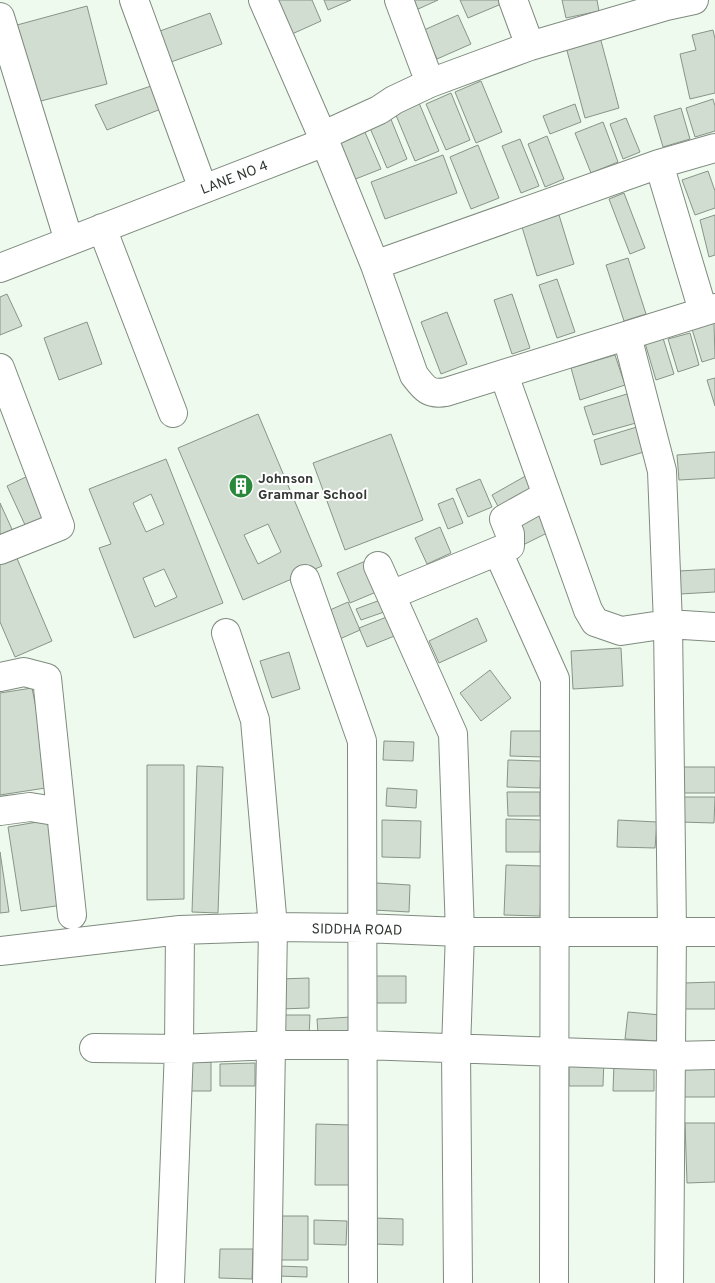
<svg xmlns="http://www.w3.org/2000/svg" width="715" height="1283" viewBox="0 0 715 1283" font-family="Overpass,sans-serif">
  <rect width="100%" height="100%" fill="#edfaed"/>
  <path fill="#d0ddd0" stroke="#889488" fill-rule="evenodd" d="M278,0H312L321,21L292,34Z
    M324,0H351L328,10Z
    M411,0H438L416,10Z
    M460,0H504L506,2L468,18Z
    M562,0H597L599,11L566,18Z
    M87,6L107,84L37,102L17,25Z
    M210,13L222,44L171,62L160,31Z
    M458,15L471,44L437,59L424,30Z
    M713,30L715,39V93L690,99L680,54L696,50L692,35Z
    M600,37L619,108L585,118L566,47Z
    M481,81L502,132L476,143L455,92Z
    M151,86L161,109L107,130L95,105Z
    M451,93L470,140L446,150L426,104Z
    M417,98L439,151L415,161L393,108Z
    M713,99L715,106V131L695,137L686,108Z
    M575,104L581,122L550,134L543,116Z
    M681,108L690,139L663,147L654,116Z
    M388,112L407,159L387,168L367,121Z
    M626,118L640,152L623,159L610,124Z
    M603,122L618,162L591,173L575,133Z
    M361,123L381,169L353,180L333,134Z
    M547,136L564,179L545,187L528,144Z
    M520,139L539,186L521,193L502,146Z
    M478,145L499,198L471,209L450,157Z
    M443,155L457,193L385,219L371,182Z
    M708,171L715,191V208L695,215L682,180Z
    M624,193L645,248L630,254L609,199Z
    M559,215L574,264L537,276L522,227Z
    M715,215V255L709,257L700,220Z
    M628,258L646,314L624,321L606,265Z
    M557,279L575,332L557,338L539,285Z
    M7,294L22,326L0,335V297Z
    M512,294L530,348L512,354L494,300Z
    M447,312L467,364L441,374L421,322Z
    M87,322L102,364L59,380L44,338Z
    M714,323L715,358L702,362L692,329Z
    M690,333L699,365L678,372L668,339Z
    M663,338L674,374L656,380L645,343Z
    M615,355L625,385L580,400L571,368Z
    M715,378V406L707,380Z
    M627,394L636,423L593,435L584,407Z
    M258,414L322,566L243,600L178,448ZM268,524L281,552L258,564L244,535Z
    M640,426L647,451L601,465L594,440Z
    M391,434L423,520L345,550L313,463Z
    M715,452V478L679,480L677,455Z
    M166,459L223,603L134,638L99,548L111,544L89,489ZM151,494L164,524L146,532L133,503ZM164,569L177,597L155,607L143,578Z
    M32,474L51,516L26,527L7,486Z
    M529,474L539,493L502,514L492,495Z
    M480,479L492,507L468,517L456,489Z
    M453,498L463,523L448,529L438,504Z
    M0,503L16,538L0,546Z
    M543,504L555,529L519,547L507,522Z
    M440,527L451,553L427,564L415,538Z
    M16,556L52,641L15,657L0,622V563Z
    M368,560L381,590L350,603L337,573Z
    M715,569V592L680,594L679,571Z
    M383,599L387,611L361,620L356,609Z
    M348,602L360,630L333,642L321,614Z
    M389,616L397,635L367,647L359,628Z
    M477,618L487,641L439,663L429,641Z
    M621,648L623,686L573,689L571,651Z
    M289,652L300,689L272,698L260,661Z
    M490,670L511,698L481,721L460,693Z
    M32,688L52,787L0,795V693Z
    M511,731H543V757L510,756Z
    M384,741L414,742L413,761L383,760Z
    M508,760L541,761L540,788L507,787Z
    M147,765H184V899L147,900Z
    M197,766L223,767L218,913L192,912Z
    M683,767H715V793H684Z
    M387,788L417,790L416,808L386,806Z
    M507,792H540V816H508Z
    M680,797H715L714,823L680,822Z
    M506,819L541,820L540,852H506Z
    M49,820L63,905L21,911L8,827Z
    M382,820L421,821L420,858L382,857Z
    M618,820L657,822L655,848L617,847Z
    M0,852L9,912L0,913Z
    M506,865L542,866L540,916L504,915Z
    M376,883L410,885L409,912L374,910Z
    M375,976H406V1003H375Z
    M309,978V1008L280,1009L279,979Z
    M715,982V1009H685L684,983Z
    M628,1012L661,1015L658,1041L625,1039Z
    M279,1015H310L309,1037H279Z
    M351,1017L352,1032L318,1034L317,1019Z
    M569,1057L604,1058L603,1086H569Z
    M182,1062H211V1091H182Z
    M255,1063V1086H220V1064Z
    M614,1063H654V1091H613Z
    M683,1064H715V1097H683Z
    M685,1123H715V1182L687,1183Z
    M316,1124L350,1125L349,1185H315Z
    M279,1216H308V1260H279Z
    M375,1218L403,1219V1245L375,1244Z
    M314,1220L347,1221L346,1245L314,1244Z
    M220,1249H253L252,1279L219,1278Z
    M278,1266L307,1267V1277L278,1276Z"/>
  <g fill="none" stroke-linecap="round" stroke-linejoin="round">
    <defs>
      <path id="minor" d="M134,0L203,189
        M263,0L325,142L375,265L414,375C424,388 428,395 446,392L715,308
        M399,0L430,83
        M513,0L530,46
        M0,17L69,241
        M322,136L379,110L394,100L430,83L530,46L666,6L694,0
        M659,164L703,311
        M102,228L173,413
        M375,265L659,164L715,148
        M0,268L325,142
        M627,336L662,471L668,624L672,931L669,1283
        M0,368L60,526L0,550
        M504,375L588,610L595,622L621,631L668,624L715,627
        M498,552L555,679L554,1283
        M378,566L453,734L460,932L456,1049L458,1283
        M305,579L362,741L363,1283
        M391,595L510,546V534L504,519L547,495
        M226,633L255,720L273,927L267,1283
        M0,677L24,672L47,678L61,812
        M0,811L30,807L61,812L72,915
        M0,951L180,930L273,927L363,928L460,932H715
        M94,1048L179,1049L271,1045H363L672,1056L715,1055
        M170,1283L179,1049L180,930"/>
    </defs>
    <use href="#minor" stroke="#7f8b7f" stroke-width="30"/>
    <use href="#minor" stroke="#fff" stroke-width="28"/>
  </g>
  <defs>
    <symbol id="building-disc" viewBox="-11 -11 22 22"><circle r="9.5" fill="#2a883b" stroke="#fff"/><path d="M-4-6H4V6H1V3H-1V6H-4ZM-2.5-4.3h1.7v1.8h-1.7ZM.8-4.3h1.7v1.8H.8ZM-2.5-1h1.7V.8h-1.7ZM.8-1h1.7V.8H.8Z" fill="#fff"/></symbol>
  </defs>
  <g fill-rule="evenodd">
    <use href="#building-disc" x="227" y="472" width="28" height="28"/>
  </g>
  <g text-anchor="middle" stroke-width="4" stroke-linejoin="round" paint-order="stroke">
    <g font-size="14" fill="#313732" stroke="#fff">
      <text transform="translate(234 177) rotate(-21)" y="5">LANE NO 4</text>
      <text transform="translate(357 929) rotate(1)" y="5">SIDDHA ROAD</text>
    </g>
    <g font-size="14" font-weight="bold" fill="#313732" stroke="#fff" text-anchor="start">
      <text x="258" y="483">Johnson<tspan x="258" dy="16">Grammar School</tspan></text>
    </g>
  </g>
</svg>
